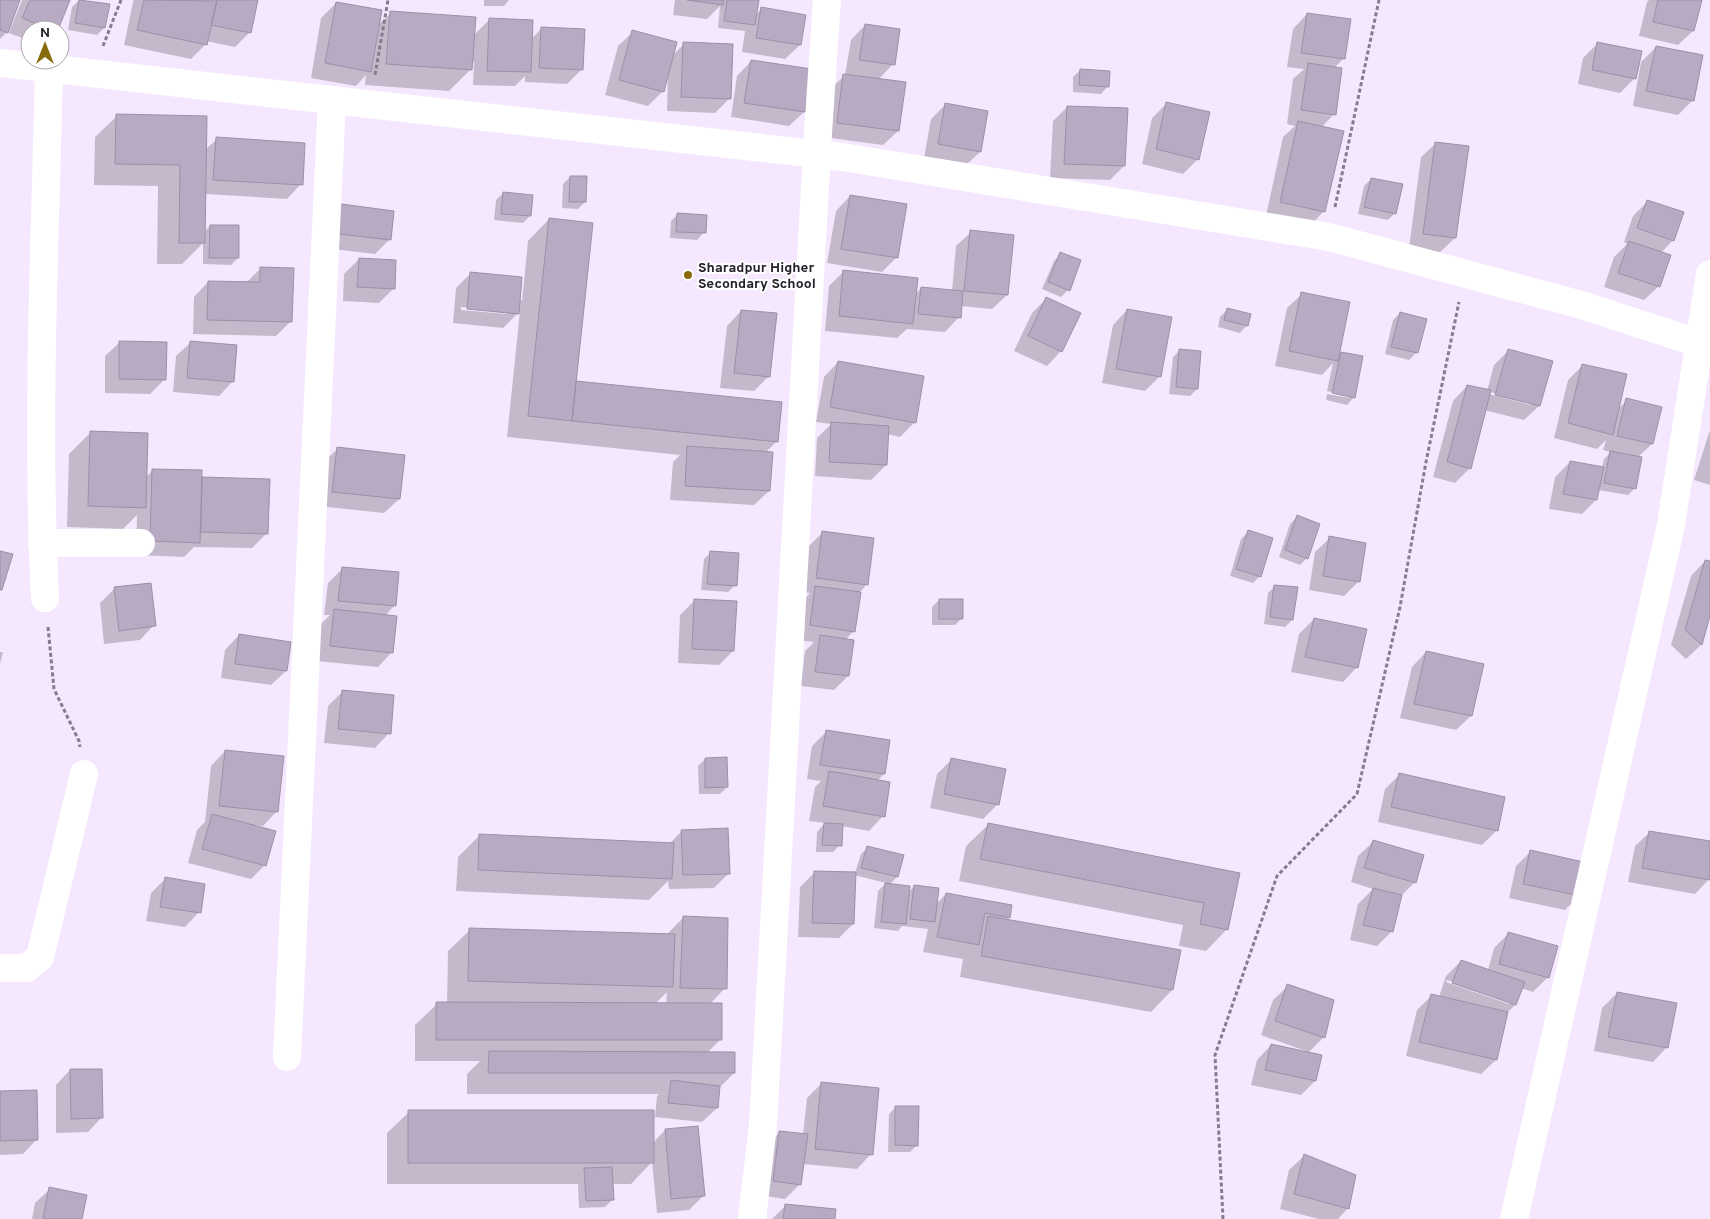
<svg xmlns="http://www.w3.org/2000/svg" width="1710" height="1219" viewBox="0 0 1710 1219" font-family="Overpass,sans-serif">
  <rect width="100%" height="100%" fill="#f5e8fe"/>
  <path fill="#0003" fill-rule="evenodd" d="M0,0H19L8,28L10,29L0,39Z
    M22,0H68L56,30H30V41L9,33Z
    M79,0L108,5L104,28L97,35L68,30L72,7Z
    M134,0H257L250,32L235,47L206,41V44L191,59L124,45L133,2Z
    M484,0H509L504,6H484Z
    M675,0H757L756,15L761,9L800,45L785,59L742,52L745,31L718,28L720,6L707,19L673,15Z
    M1649,0H1700L1693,31L1678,45L1639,36L1647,2Z
    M336,3L378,25L391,13L473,36L490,19L531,39L541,29L582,69L567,84L525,82V76L515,86L473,85L474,62H471V69L449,91L365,85L366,75L356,86L311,78L321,18Z
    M1307,14L1344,58L1334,68V114L1321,128L1324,211L1310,226L1266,216L1283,137L1295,126L1287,124L1293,79L1304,69L1287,67L1293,29Z
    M865,25L893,64L878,80L898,131L883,145L823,137L829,90L845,75L851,40Z
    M633,32L673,55L684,44L730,98L715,113L667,111L668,75L663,91L648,106L605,95L618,46Z
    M1598,43L1635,78L1620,93L1578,84L1583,58Z
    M1656,47L1693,100L1678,115L1633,106L1641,62Z
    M751,61L804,112L789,126L731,117L737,76Z
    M1080,70L1108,86L1101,94L1073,92V77Z
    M1167,103L1198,159L1183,174L1142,164L1152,118Z
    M945,105L980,152L965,166L924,158L931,119Z
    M1067,107L1124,166L1110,180L1050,178L1053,121Z
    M117,116L205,150L217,139L301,184L287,199L205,194L204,232L210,226L238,258L231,265L203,264V243L182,264H157L158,186L94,185L95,137Z
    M1436,143L1455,238L1440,252L1409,248L1421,157Z
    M570,177L585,202L578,209L562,208L563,184Z
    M1371,179L1395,213L1388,220L1358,214L1364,186Z
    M503,193L530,216L523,223L494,220L496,200Z
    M850,196L897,257L882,272L827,263L836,211Z
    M1648,201L1673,240L1661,253L1659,286L1644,300L1604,287L1614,257L1627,244L1624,242L1633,216Z
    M678,214L704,232L697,240L670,238L671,221Z
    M320,219L389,240L375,254L316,247Z
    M549,219L575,382L777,441L766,452L769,491L754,505L670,500L673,462L680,455L507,437L520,311L503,328L453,323L456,288L471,273L522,301L528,241ZM461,307L507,311V314L461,310Z
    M971,232L1007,295L992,309L960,306L959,317L945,332L907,329L897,338L825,331L829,286L844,271L915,295L921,288L952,291L956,246Z
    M1061,254L1068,290L1061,297L1042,289L1054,261Z
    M359,259L393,289L379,303L343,301L344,274Z
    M261,268L291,321L276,336L193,334L194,297L208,282L246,283Z
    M1302,294L1337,357L1341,353L1354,397L1347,405L1326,400L1327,394L1350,398V396L1327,391L1333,363L1322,375L1275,366L1287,308Z
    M1046,299L1061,351L1047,366L1014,351L1032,313Z
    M1127,310L1160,376L1145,391L1102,383L1113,325Z
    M1227,310L1247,325L1240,333L1218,327L1220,317Z
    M741,311L769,376L754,391L720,388L727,326Z
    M1400,313L1425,320L1416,353L1409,360L1385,354L1393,320Z
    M120,342L165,379L150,394L105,393V356Z
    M191,342L233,381L219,396L173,392L176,356Z
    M1180,350L1197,389L1190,396L1169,394L1173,357Z
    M1509,350L1539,406L1524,420L1484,410L1470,468L1455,483L1433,477L1453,401L1467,386L1487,391L1494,365ZM1490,392L1531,403V405L1489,394Z
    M838,362L915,422L900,437L887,434L886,465L871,480L815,476L817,438L831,424L816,422L824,377Z
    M1583,365L1618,409L1627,400L1660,408L1652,444L1638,457L1635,488L1628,495L1598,490L1596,500L1582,514L1549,509L1555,477L1570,462L1602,468L1604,459L1611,452L1603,450L1606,440L1597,449L1554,438L1568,380Z
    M1710,430V485L1694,480Z
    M91,432L146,477L153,470L201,478L269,481L267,533L252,548L194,547L184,557L136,555L137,515L123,529L67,527L69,454Z
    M337,449L399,499L384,513L318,506L323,463Z
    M1297,517L1307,558L1300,565L1279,557L1290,524Z
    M823,532L866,585L860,592L854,631L845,640L848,676L834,690L801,686L805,651L814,642L796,640L801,602L810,593L802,592L808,547Z
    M1248,532L1260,576L1253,583L1230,576L1241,539Z
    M1330,538L1359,581L1344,596L1309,590L1315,552Z
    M711,552L735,585L728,592L701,590L704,559Z
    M1705,561L1710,562V611L1701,645L1686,659L1671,645L1691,576Z
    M343,568L394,606L385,616L392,652L378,667L316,661L320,625L330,615H324L328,583Z
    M150,585L154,625L140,640L104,644L100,603L114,589Z
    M1275,586L1292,620L1285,627L1264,624L1268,593Z
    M695,600L733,651L719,665L678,663L680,615Z
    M939,600L962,618L955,625H932V607Z
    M1314,619L1357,667L1343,682L1291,672L1299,634Z
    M239,635L286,671L271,685L221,678L225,650Z
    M0,652H3L0,664Z
    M1426,652L1482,665L1471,716L1456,730L1400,718L1412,667Z
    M343,691L389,733L375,748L324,743L328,706Z
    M826,732L889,741L884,774L877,781L883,816L869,831L842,826L840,845L833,852H816L817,832L825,823L809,821L815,787L821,781L807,779L812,746Z
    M225,751L277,811L263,826L255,825L265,865L251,879L188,863L197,830L205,822L211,766Z
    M705,759L727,787L720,794H699L698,766Z
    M952,759L998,804L983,819L930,808L937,774Z
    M1400,774L1497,830L1482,845L1378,822L1385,789Z
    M988,825L1238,874L1227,929L1206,951L1179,946L1183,925L959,881L966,846Z
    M682,831L729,873L714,888L669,889L668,881L649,900L456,891L458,857L480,835L669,844Z
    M1650,832L1710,842L1709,879L1695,894L1628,882L1635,846Z
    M1373,842L1415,882L1400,897L1392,931L1377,946L1350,940L1358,904L1373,889L1351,882L1358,856Z
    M868,847L897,877L889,885L908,893L914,886L936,904L946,894L1010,906L1008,918L1006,920L1172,990L1151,1012L960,977L963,959L923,952L928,929L902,926L898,931L874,928L878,891L886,883L854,875L853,924L839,938L798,937L800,887L815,872L855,873L861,854Z
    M1531,851L1579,896L1565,910L1509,898L1516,866Z
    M165,879L199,912L185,927L146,921L151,893Z
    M683,918L725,988L710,1004L720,1040L707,1053L734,1073L719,1088L717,1108L702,1122L655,1117L657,1096L659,1094H467V1074L480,1061H415V1025L437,1004H447L448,951L470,930L668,935L669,932ZM667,992L666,1004H655Z
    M1509,933L1548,977L1533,992L1521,988L1515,1005L1506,1014L1496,1060L1481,1074L1406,1056L1417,1010L1432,995L1439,997L1446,976L1461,961L1488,970L1494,948ZM1447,980L1509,1001V1004L1446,982Z
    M1288,986L1332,1001L1323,1038L1308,1053L1320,1056L1315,1081L1301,1095L1251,1085L1257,1060L1271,1045L1306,1053V1051L1261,1035L1273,1000Z
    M1617,993L1667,1047L1653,1062L1594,1051L1602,1008Z
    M70,1070L102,1117L88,1132L56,1133V1085Z
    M821,1084L871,1154L857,1169L803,1164L800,1184L785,1199L759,1195L765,1147L780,1132L803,1135L807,1098Z
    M0,1092L37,1139L23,1154L0,1155Z
    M896,1107L917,1145L910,1152H888L889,1114Z
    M409,1112L653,1143L665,1130L704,1195L689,1210L657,1213L652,1162L631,1184H612V1200L605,1207L579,1208L578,1184H387V1133Z
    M1304,1156L1348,1208L1338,1219H1319L1280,1209L1289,1170Z
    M50,1189L81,1219H32L35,1203Z
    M785,1206L833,1219H772Z"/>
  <path fill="#b9aac4" stroke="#9e8fa8" d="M0,0H20L8,33L0,30Z
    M30,0H70L58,30H52L22,18Z
    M79,0L110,4L105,28L75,23Z
    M144,0L217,1L207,45L137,30Z
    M217,0H258L251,33L211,25Z
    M687,0H724L723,5Z
    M727,0H759L755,25L724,21Z
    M1658,0H1702L1694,31L1653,22Z
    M336,2L382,10L371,72L325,63Z
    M761,7L806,15L801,45L756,38Z
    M390,11L476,17L472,70L386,64Z
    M1307,13L1351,19L1345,59L1301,53Z
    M489,18L533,20L531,72L487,71Z
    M865,24L900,29L895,65L859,60Z
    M541,27L585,29L583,70L539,68Z
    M632,30L677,42L664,92L619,80Z
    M683,42L733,44L731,99L681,97Z
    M1597,42L1642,51L1636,79L1592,70Z
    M1656,46L1703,55L1694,101L1646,91Z
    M751,60L812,69L805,112L744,103Z
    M1308,63L1342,68L1336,115L1301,110Z
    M1080,69L1110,71L1109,87L1079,85Z
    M843,74L906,82L899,131L837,123Z
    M1166,102L1210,112L1199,160L1156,149Z
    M945,103L988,111L981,152L938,144Z
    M1067,106L1128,108L1125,166L1064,164Z
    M116,114L207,116L205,243H179L180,165L115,164Z
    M1298,121L1344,131L1325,212L1280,202Z
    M216,137L305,143L303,185L213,180Z
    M1435,142L1469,146L1456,238L1423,234Z
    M570,176H587L586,202H569Z
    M1371,178L1403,184L1396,214L1364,207Z
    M503,192L533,195L531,216L501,214Z
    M850,195L907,204L898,258L841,249Z
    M1647,200L1684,212L1674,241L1637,228Z
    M334,203L394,211L391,240L330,233Z
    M677,213L707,215L706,233L676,232Z
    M549,218L593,223L572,421L528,416Z
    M210,225H239V258H209Z
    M970,230L1014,235L1008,295L964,291Z
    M1629,241L1671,255L1660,287L1618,273Z
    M1060,252L1081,260L1070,291L1048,282Z
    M359,258L396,260L395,289L357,287Z
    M260,267L294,268L292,322L207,320L208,281L260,282Z
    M843,270L918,278L913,324L839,316Z
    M470,272L522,277L519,314L467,309Z
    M921,287L963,291L961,318L918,314Z
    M1301,292L1350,302L1338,361L1289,351Z
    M1046,297L1081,313L1062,352L1028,336Z
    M1227,308L1251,314L1248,326L1224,320Z
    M1127,309L1172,317L1161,377L1116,369Z
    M741,310L777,313L770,377L734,373Z
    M1400,312L1427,319L1418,353L1391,347Z
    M119,341L167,342L166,380L119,379Z
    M190,341L237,345L234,382L187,378Z
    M1179,349L1201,351L1198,389L1176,387Z
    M1508,349L1553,361L1540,406L1495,395Z
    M1341,352L1363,356L1355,398L1332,393Z
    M838,361L924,376L916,423L830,407Z
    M1582,364L1627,374L1613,435L1568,423Z
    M576,381L782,402L778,442L572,421Z
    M1467,385L1491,390L1471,469L1447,462Z
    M1626,398L1662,407L1653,444L1617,436Z
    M831,422L889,426L887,465L829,462Z
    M90,431L148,433L146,508L88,506Z
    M687,446L773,452L770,491L685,486Z
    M337,447L405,455L400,499L332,492Z
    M1610,451L1642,457L1636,489L1604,483Z
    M1570,461L1604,467L1597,500L1563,494Z
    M152,469L202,470L200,543L150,541Z
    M202,477L270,479L268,534L201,532Z
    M1297,515L1320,524L1308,559L1285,550Z
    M1248,530L1273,538L1261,577L1236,569Z
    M822,531L874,538L868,585L816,578Z
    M1329,536L1366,543L1360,582L1323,576Z
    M0,551L13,554L2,590H0Z
    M710,551L739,553L737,586L707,584Z
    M1705,560L1710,561V616L1702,645L1685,630Z
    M342,567L399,572L396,606L338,601Z
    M151,583L156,626L119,631L114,587Z
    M1274,585L1298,587L1293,620L1270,617Z
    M815,586L861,592L855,632L810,625Z
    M694,599L737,601L734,651L692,649Z
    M939,599H963V619H939Z
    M334,609L397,616L393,653L330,646Z
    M1314,618L1367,629L1358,668L1305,657Z
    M239,634L291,642L287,671L235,664Z
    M820,635L854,640L849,676L815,672Z
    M1426,651L1484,664L1472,716L1414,704Z
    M342,690L394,695L391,734L338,729Z
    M826,730L890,740L885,774L820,765Z
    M225,750L284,756L278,812L219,806Z
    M727,757L728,787L705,788V758Z
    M951,758L1006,769L999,805L944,794Z
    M829,771L890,782L885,817L823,806Z
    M1399,773L1505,797L1498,831L1391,807Z
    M212,814L276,831L266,866L202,849Z
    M824,823L843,824L842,846L822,845Z
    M988,823L1240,873L1228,930L1200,924L1204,903L980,859Z
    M728,828L730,874L683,875L681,830Z
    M1649,831L1710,841V880L1642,868Z
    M479,834L674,843L672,879L478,870Z
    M1373,840L1424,855L1416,883L1364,868Z
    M867,846L904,855L898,877L861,868Z
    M1530,850L1588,863L1581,896L1523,884Z
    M814,871L856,872L854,924L812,923Z
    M165,877L205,884L201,913L160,907Z
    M885,883L910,886L906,924L881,922Z
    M914,885L939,888L935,922L910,919Z
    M1373,888L1402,895L1393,932L1363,925Z
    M946,893L1012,905L1010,918L985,913L979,945L937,937Z
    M683,916L728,918L727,989L680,988Z
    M988,916L1181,950L1173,990L981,956Z
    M469,928L675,934L673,987L468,981Z
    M1508,932L1558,946L1549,978L1499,964Z
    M1461,960L1525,982L1516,1005L1452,983Z
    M1287,984L1334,1000L1325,1038L1275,1021Z
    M1617,992L1677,1003L1668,1048L1608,1037Z
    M1431,994L1508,1012L1497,1060L1419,1042Z
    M436,1002L722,1003V1040H436Z
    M1271,1044L1322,1055L1316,1081L1265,1070Z
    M489,1051L735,1052V1073H488Z
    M70,1069H102L103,1118L71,1119Z
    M671,1080L720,1086L718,1108L668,1103Z
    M821,1082L879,1088L873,1155L815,1149Z
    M37,1090L38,1140L0,1141V1091Z
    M895,1106H919L918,1146L895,1145Z
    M408,1110H654V1163H408Z
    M698,1126L705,1196L671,1199L665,1129Z
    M779,1131L808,1134L801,1185L773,1181Z
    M1304,1154L1356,1175L1349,1209L1294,1194Z
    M612,1167L614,1200L586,1201L584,1168Z
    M49,1187L87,1195L82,1219H43Z
    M785,1204L836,1209L835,1219H783Z"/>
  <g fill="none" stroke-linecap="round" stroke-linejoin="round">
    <path stroke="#857c8c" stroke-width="3" stroke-dasharray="4 2.5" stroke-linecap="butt" d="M103,46L121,0
      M375,75L388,0
      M1335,207L1379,0
      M48,627L54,689L79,741L80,747
      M1223,1219L1215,1055L1277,876L1357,794L1400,607L1426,462L1459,302"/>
    <path stroke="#fff" stroke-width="28" d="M0,63L843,157L1329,237L1585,306L1710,347
      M42,543H141
      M45,598C36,421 45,245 49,69
      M0,968H27L40,957L84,774
      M287,1057L332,101
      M752,1219L763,1125L818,133L827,0
      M1514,1219L1671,525L1710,274"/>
  </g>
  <circle fill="#886c0b" stroke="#fff" stroke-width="2" cx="688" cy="275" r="5"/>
  <g text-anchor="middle" stroke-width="4" stroke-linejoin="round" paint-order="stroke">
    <g font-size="14" font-weight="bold" fill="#26202a" stroke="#fff" text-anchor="start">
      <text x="698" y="272">Sharadpur Higher<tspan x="698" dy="16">Secondary School</tspan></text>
    </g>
  </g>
  <g transform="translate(45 45)"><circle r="24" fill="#ffffff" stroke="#a8a6aa"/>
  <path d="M0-4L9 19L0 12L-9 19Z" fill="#886c0b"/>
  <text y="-8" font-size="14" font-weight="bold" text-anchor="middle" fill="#26202a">N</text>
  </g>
</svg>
